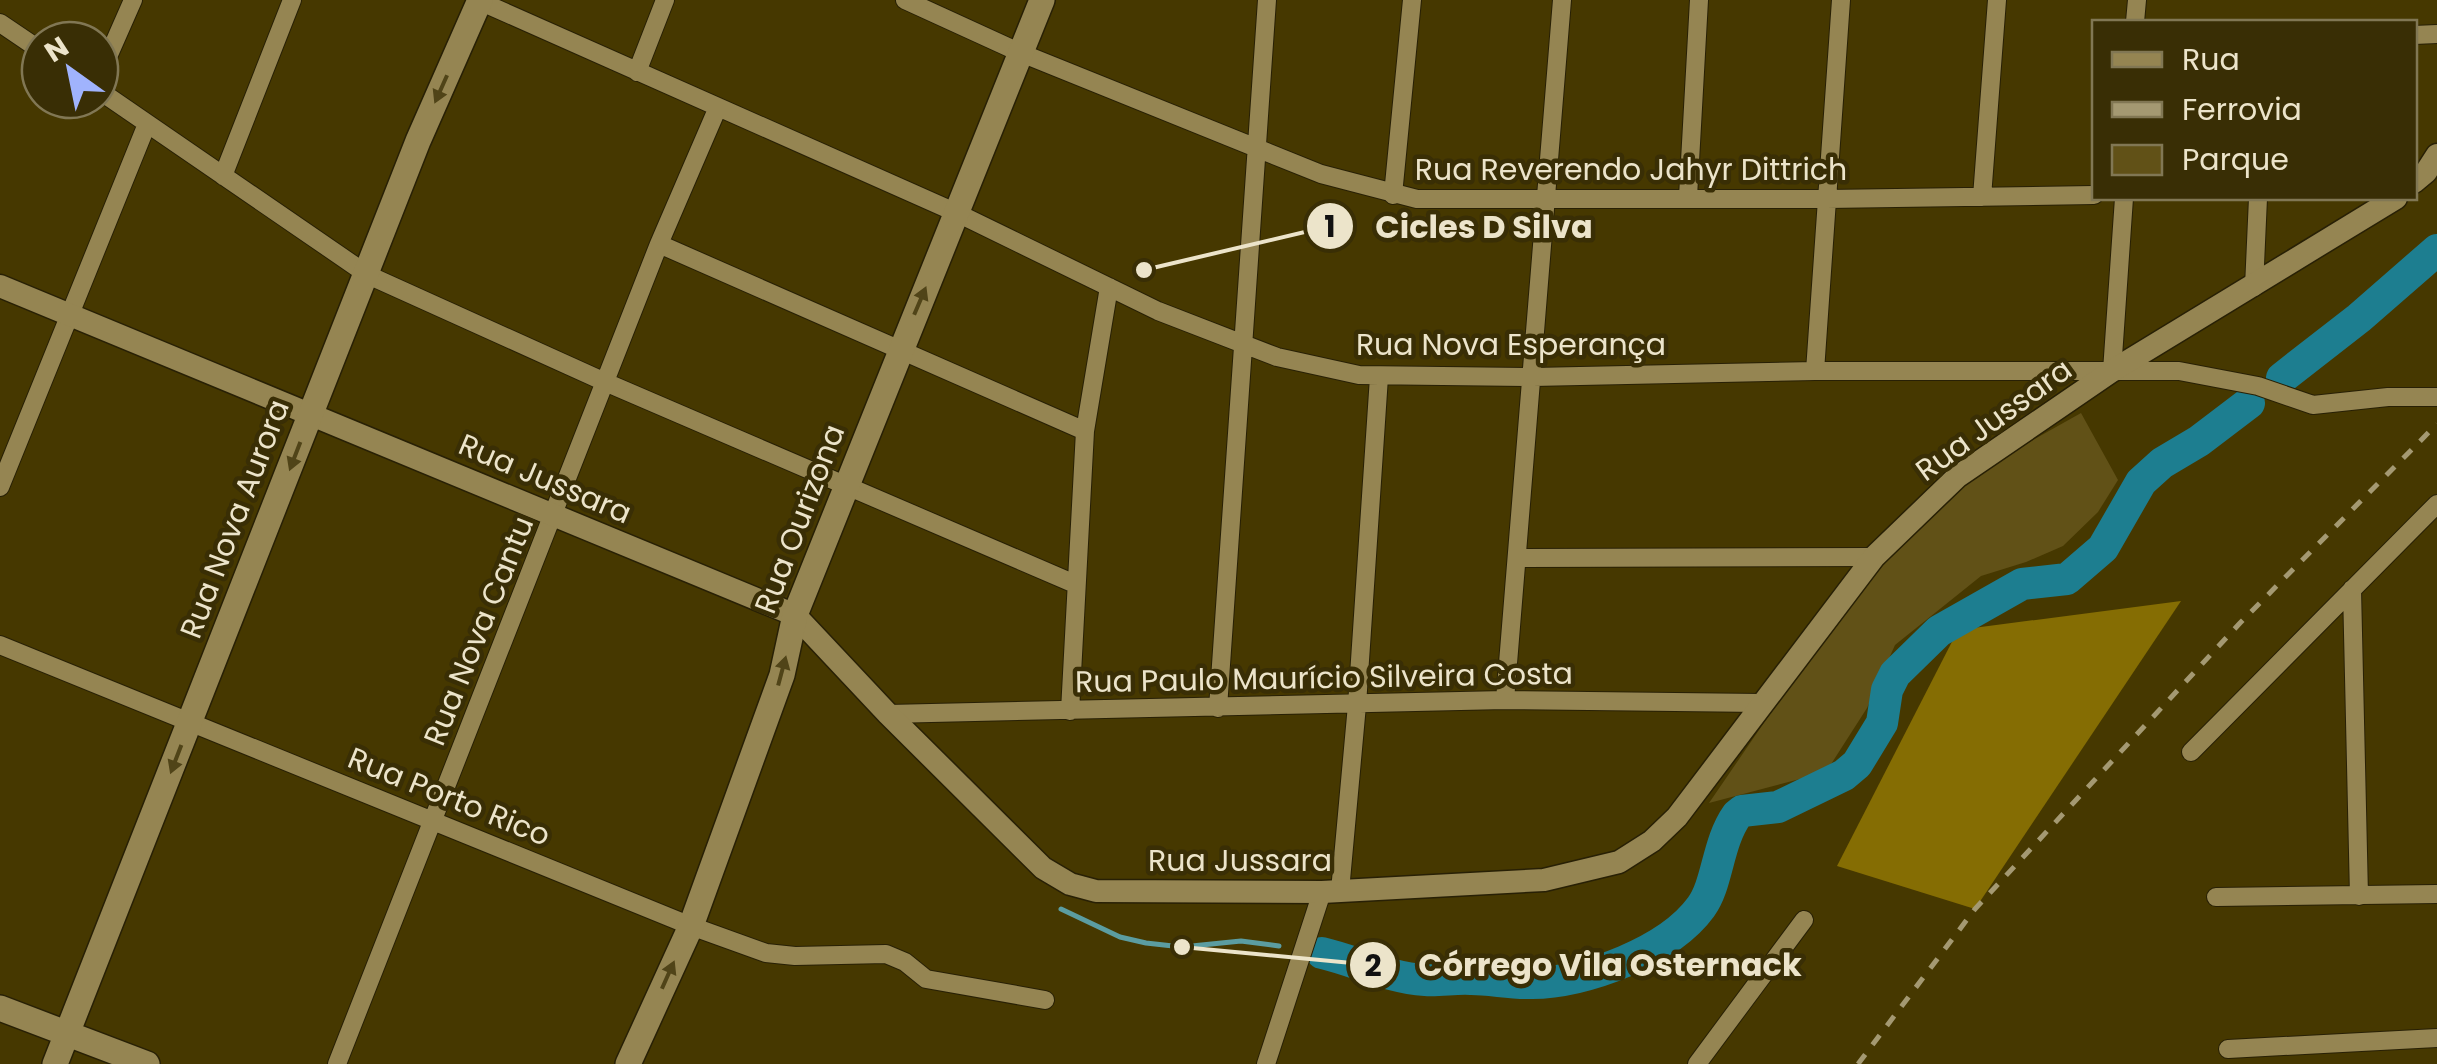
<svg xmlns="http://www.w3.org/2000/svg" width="2437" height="1064" viewBox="0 0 2437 1064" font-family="Poppins,sans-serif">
  <rect width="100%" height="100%" fill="#463800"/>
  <path fill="#615117" d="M2081,413L2118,480L2098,512L2063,546L2026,562L1981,576L1895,645L1867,708L1826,772L1709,803L1822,638L1897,549L1978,471Z"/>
  <path fill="#856d03" d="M2181,601L1975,909L1837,866L1958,630Z"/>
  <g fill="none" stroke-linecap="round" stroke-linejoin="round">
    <path stroke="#5b9da1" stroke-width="5" d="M1061,909L1120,937L1146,943L1182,947L1241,941L1279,946"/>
    <path stroke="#1d7e90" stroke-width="32" d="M2282,378L2359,318L2437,250
      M1322,953C1356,961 1389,978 1425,980C1440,981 1456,978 1471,979C1491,979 1512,984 1532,983C1585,983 1669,951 1701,907C1718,884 1717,843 1737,815L1742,811L1778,807L1844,775L1857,764L1882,723L1887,690L1895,674L1939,631L2022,584L2067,579L2103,548L2141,482L2162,463L2199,441L2249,403"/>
    <defs>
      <path id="minor" d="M477,0L957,213L1158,311L1277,357L1359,375L1533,377L1815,371H2179L2258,386L2313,405L2388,397H2437
        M905,0L1021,53L1321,174L1417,199H1827L2094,195
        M2135,22L2137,0
        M0,23L40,50
        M2414,35L2437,34
        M637,72L665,0
        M100,75L133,0
        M100,91L368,275L605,382L1075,584
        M223,176L292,0
        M1393,195L1412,0
        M1688,197L1699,0
        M1982,197L1997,0
        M659,244L1085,431
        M2254,287L2258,198
        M1815,371L1841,0
        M2112,371L2124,198
        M0,487L147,124
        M1518,558L1874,557
        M2352,589L2359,896
        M0,645L691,926L766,953L795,956L886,954L905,962L926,979L1045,1000
        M1505,700L1562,0
        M1218,708L1267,0
        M1070,711L1085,431L1109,287
        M888,714L1505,700L1761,703
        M2191,752L2437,504
        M1340,891L1357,705L1379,377
        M2216,897L2437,894
        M2228,1049L2437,1038
        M337,1064L659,244L718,107
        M1266,1064L1322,892
        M1697,1064L1804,920"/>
      <path id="tertiary" d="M2414,182L2426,172L2437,155
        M0,286L795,615L888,714L1043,868L1070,884L1096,891L1322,892L1544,880L1619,862L1652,841L1677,817L1874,557L1957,477L2112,371L2396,198"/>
      <path id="secondary" d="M0,1008L147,1064
        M55,1064L418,141L480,0
        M628,1064L691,926L782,675L795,615L1042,0"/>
    </defs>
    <use href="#minor" stroke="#282005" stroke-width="20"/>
    <use href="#tertiary" stroke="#282005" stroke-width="25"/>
    <use href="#secondary" stroke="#282005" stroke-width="28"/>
    <use href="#minor" stroke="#958552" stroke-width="18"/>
    <use href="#tertiary" stroke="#958552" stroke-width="22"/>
    <use href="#secondary" stroke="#958552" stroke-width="25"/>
    <path stroke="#a49972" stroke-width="5" stroke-dasharray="12 12" stroke-linecap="butt" d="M1858,1064L1975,909L2240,623L2437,424"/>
  </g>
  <defs><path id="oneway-solid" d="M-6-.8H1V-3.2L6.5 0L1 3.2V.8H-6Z" transform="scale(2.5)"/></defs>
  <g fill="#504418">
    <use href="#oneway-solid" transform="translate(441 89) rotate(114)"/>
    <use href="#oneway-solid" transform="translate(920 301) rotate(-67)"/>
    <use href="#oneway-solid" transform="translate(295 456) rotate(111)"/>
    <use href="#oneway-solid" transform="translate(782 671) rotate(-75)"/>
    <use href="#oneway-solid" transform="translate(176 759) rotate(111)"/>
    <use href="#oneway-solid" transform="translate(668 975) rotate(-66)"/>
  </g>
  <g text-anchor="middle" stroke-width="9" stroke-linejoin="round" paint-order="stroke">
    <g font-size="30" fill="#ece4ca" stroke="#392e05">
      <text x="1631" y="180">Rua Reverendo Jahyr Dittrich</text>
      <text x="1511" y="355">Rua Nova Esperança</text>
      <text transform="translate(1994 420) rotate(-36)" y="10">Rua Jussara</text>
      <text transform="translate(545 479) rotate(23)" y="10">Rua Jussara</text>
      <text transform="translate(235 519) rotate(-69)" y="10">Rua Nova Aurora</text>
      <text transform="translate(800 519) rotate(-69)" y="10">Rua Ourizona</text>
      <text transform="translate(479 631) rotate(-68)" y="10">Rua Nova Cantu</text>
      <text transform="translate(1324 678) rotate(-1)" y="10">Rua Paulo Maurício Silveira Costa</text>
      <text transform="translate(449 797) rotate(22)" y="10">Rua Porto Rico</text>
      <text x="1240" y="871">Rua Jussara</text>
    </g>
  </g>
  <path fill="none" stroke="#ece4ca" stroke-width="4" d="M1144 270L1330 226M1182 947L1373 965"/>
  <g fill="#ece4ca" stroke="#392e05" stroke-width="4">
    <circle cx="1144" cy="270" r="10"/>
    <circle cx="1182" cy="947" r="10"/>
    <circle cx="1330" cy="226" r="25"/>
    <circle cx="1373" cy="965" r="25"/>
  </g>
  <g font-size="30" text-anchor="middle" font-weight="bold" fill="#111">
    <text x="1330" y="237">1</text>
    <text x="1373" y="976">2</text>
  </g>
  <g font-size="32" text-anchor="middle" font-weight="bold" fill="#ece4ca" stroke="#392e05" stroke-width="9" stroke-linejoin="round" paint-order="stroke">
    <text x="1484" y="238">Cicles D Silva</text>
    <text x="1610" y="976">Córrego Vila Osternack</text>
  </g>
  <rect x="2092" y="20" width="325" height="180" fill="#392e05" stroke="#817754" stroke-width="2.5"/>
  <rect x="2112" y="52" width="50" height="15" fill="#958552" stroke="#817754" stroke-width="2.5"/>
  <text x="2182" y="70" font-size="30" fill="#ece4ca">Rua</text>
  <rect x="2112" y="102" width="50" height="15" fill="#a49972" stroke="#817754" stroke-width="2.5"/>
  <text x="2182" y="120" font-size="30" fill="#ece4ca">Ferrovia</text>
  <rect x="2112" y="145" width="50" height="30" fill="#615117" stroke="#817754" stroke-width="2.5"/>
  <text x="2182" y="170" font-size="30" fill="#ece4ca">Parque</text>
  <g transform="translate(70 70) rotate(327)"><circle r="48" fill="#392e05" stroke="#817754" stroke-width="2.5"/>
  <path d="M0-8L18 38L0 25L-18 38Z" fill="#a0b3fd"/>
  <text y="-15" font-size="28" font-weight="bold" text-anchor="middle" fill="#ece4ca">N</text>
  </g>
</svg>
